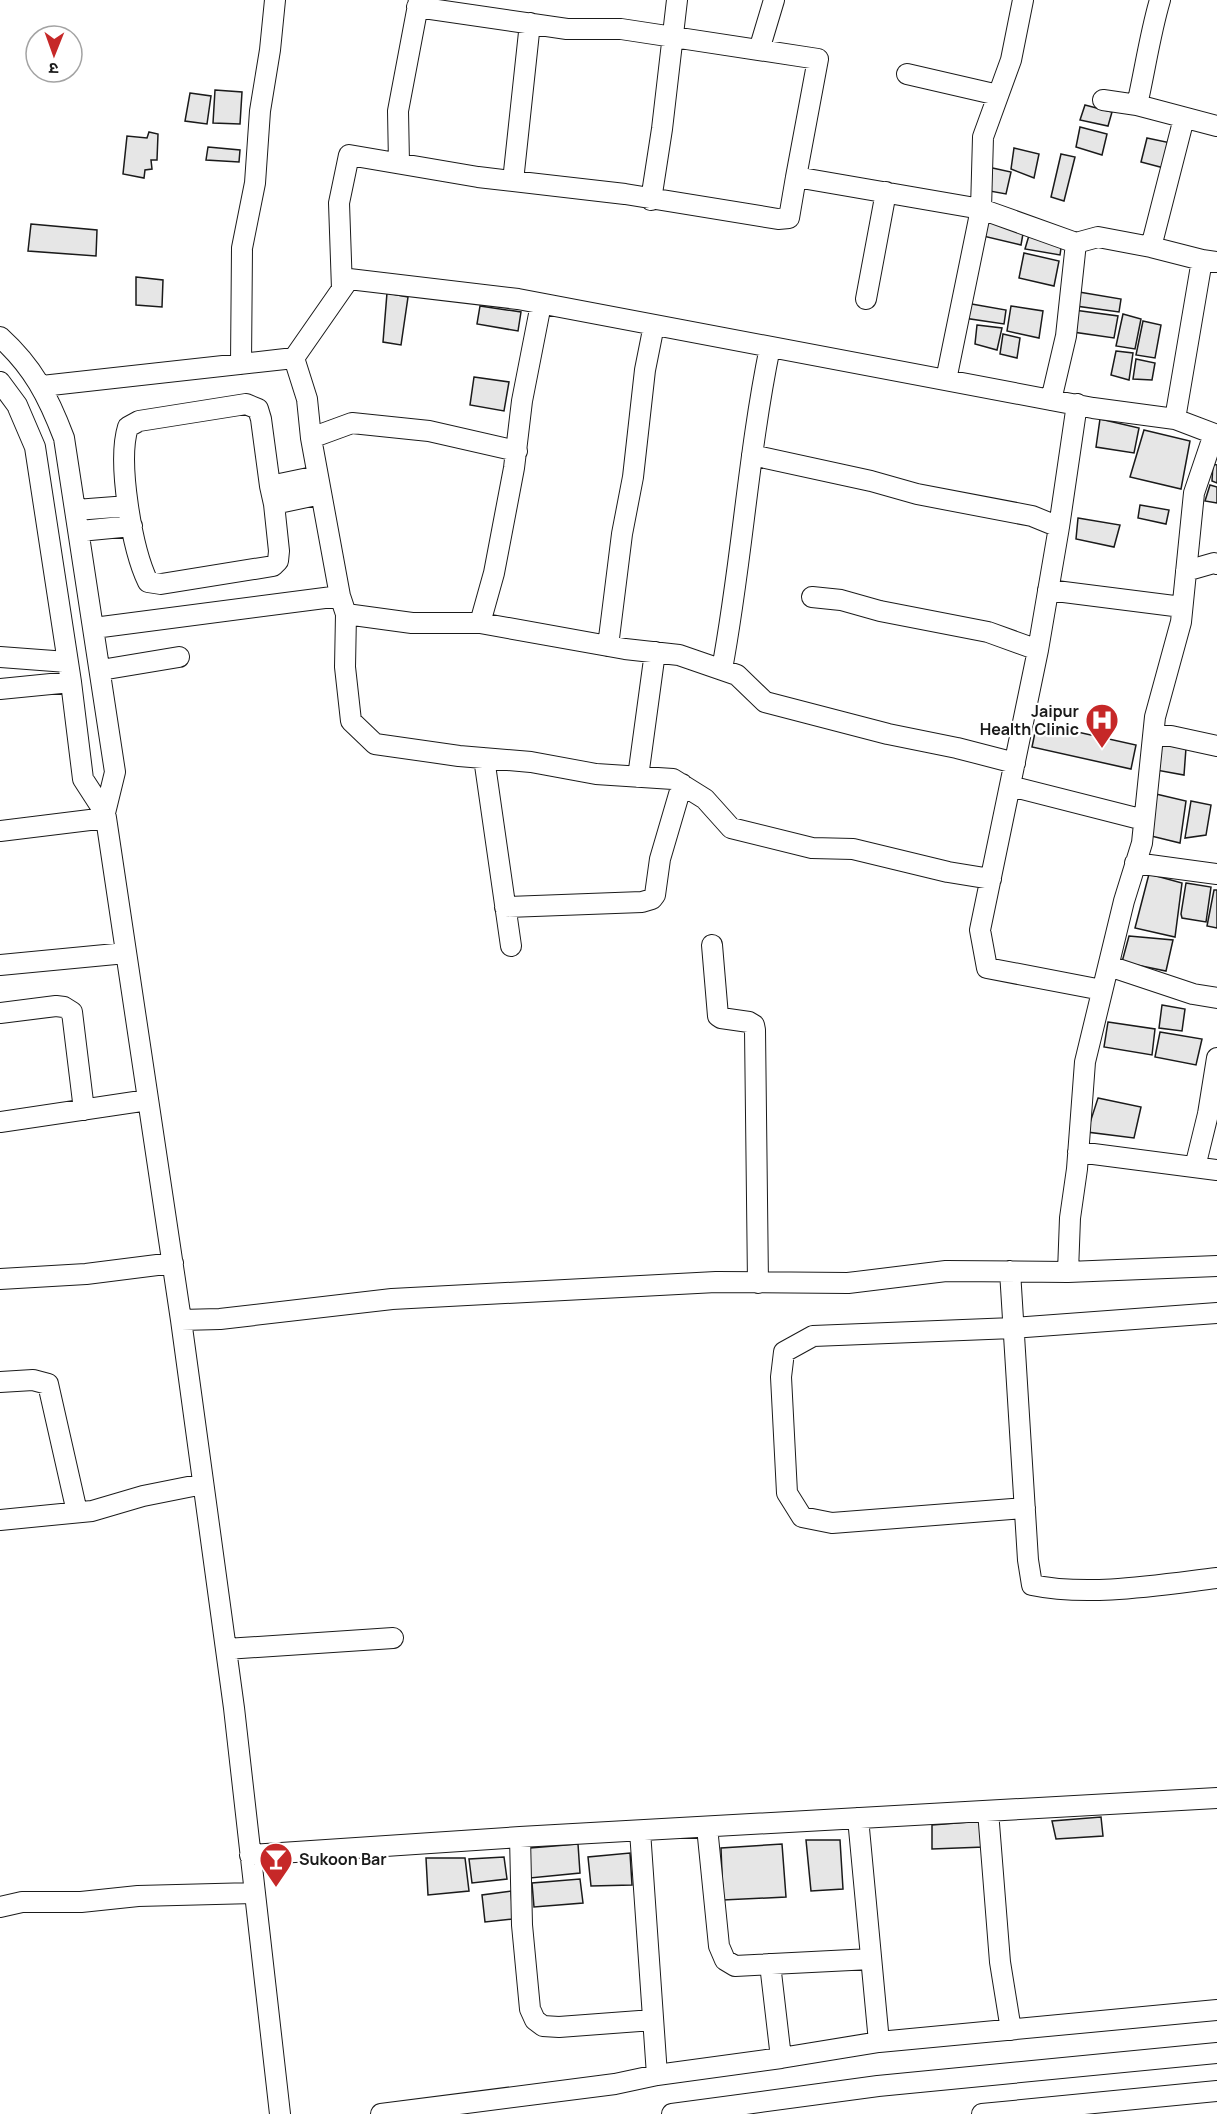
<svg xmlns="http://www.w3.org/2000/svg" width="1217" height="2114" viewBox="0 0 1217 2114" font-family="Manrope,'Noto Sans Devanagari',sans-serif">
  <rect width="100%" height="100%" fill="#fff"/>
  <path fill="#e6e6e6" stroke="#1a1a1a" stroke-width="1.5" d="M215,90L242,92L240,124L213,123Z
    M190,93L211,96L207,124L185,121Z
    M1085,105L1112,112L1108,126L1080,120Z
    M1080,127L1107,134L1102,155L1076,147Z
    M149,132L158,134L157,160H151L152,169L145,170L144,178L123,174L127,136L147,138Z
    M1147,138L1171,143L1164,168L1141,162Z
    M208,147L240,150L239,162L206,160Z
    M1014,148L1039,154L1034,178L1011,169Z
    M1061,154L1075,157L1064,201L1051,197Z
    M988,167L1011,172L1006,194L984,190Z
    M986,218L1024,228L1021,245L983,236Z
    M31,224L97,230L96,256L28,251Z
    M1030,232L1062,241L1060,255L1025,249Z
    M1024,253L1059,261L1054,286L1019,278Z
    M136,277L163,280L162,307L136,305Z
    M1079,292L1121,299L1119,312L1076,306Z
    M387,293L408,297L401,345L383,342Z
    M966,303L1006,310L1004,324L964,318Z
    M480,306L521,312L518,331L477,324Z
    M1011,306L1043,311L1039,338L1007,331Z
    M1074,310L1118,316L1114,338L1073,332Z
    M1123,314L1141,319L1135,349L1116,346Z
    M1143,321L1161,325L1155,358L1136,355Z
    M977,325L1002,328L997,350L975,344Z
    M1003,334L1020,338L1017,358L1000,354Z
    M1116,351L1133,353L1129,380L1111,375Z
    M1136,359L1155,363L1152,380L1133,379Z
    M474,377L509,382L504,411L470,405Z
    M1100,419L1139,428L1134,453L1096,447Z
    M1144,430L1190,441L1181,489L1130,477Z
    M1213,464L1217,465V483L1212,481Z
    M1210,485L1217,487V503L1205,501Z
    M1140,505L1169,510L1166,524L1138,518Z
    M1078,518L1120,525L1114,547L1076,539Z
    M1037,723L1136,745L1131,769L1032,747Z
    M1162,745L1186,748L1184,775L1156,770Z
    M1156,794L1186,801L1180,843L1147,835Z
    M1191,801L1211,805L1206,835L1185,838Z
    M1149,874L1182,883L1175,937L1135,928Z
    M1186,883L1211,887L1206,922L1182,918L1181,914Z
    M1214,890H1217V928L1207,926Z
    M1129,936L1173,940L1166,971L1122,962Z
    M1162,1005L1185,1009L1182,1031L1159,1028Z
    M1108,1022L1155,1029L1152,1055L1104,1047Z
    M1160,1032L1202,1039L1196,1065L1155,1057Z
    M1098,1098L1141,1107L1134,1138L1087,1132Z
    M1101,1817L1103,1836L1056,1839L1052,1821Z
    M982,1821L984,1847L932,1849V1825Z
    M806,1840H840L843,1889L811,1891Z
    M578,1844L580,1873L530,1878V1848Z
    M782,1844L786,1897L723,1900L721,1848Z
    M630,1853L632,1885L591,1886L588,1857Z
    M504,1857L507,1879L472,1883L469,1859Z
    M426,1858H465L469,1891L428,1895Z
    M580,1879L583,1903L534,1907L532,1883Z
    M511,1891L513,1919L485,1922L482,1895Z"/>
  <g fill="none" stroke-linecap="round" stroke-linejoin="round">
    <defs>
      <path id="minor" d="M1023,0L1011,60L983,137L981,209L1076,243
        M417,7L567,29H621L818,59L796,177
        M759,50L774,0
        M907,74L998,95
        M1103,100L1137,105L1217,126
        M1137,105C1145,70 1150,34 1160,0
        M399,163L398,111L419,0
        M513,181L530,23
        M651,200L662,129L677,0
        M1151,247L1184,118
        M342,289L339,203L349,155L478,177L625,194L778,219L789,218L796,177L981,209L946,380
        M866,299L886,192
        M0,337C33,367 48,396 64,438L115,772L105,813
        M294,358L307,399L311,438L340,596
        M241,364L242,248L255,183L260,111L270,50L275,0
        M0,382L17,405L35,447L71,682L83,779L105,813L106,818L181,1320L234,1708L280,2114
        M42,386L294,358L349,279L518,299L1093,408L1175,419L1217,435
        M1051,400L1066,336L1076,243L1098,237L1151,247L1202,260L1217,262
        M246,404L258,409L261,419L270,486L274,504L279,551L278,561L273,566L161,584L148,582C132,549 117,462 128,427L139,421Z
        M1077,404L1059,527L1038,650L980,930L987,968L1102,990
        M1175,419L1202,260
        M311,438L352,423L429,431L517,451
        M752,455L871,481L917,494L1032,516L1059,527
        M270,486L318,476
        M274,504L321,494
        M76,510L128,506
        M80,531L132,526
        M1186,571L1214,563L1217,564
        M1048,590L1182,607
        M812,597L841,600L880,611L988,632L1038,650
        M346,614L345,667L351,721L375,744L459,756L531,762L596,774L673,779L705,799L731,828L812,848L853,849L948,872L991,879
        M480,623L494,573L514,468L522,401L541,304
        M94,628L340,596L346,614L412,623H480L625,649L679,655L737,675L765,702L888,734L957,748L1015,763
        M608,646L622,534L633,477L645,370L654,325
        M0,657L67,662
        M722,669C742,562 748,454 770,347
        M101,670L179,657
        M0,689L71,682
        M1153,736H1171L1217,746
        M484,758L511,946
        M638,777L655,652
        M1010,786L1144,820
        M0,831L106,818
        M1135,863L1217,874
        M505,907L642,902L652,899L655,895L660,859L682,784
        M712,945L718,1016L721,1018L749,1022L754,1025L755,1030L758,1283
        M0,965L126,953
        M1109,966L1193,994L1217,998
        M0,1013L56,1006L64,1007L72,1012L84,1110
        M0,1122L148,1100
        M1078,1152L1217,1170
        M1195,1167L1208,1114L1217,1058
        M1010,1271L1028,1560L1032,1585C1089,1597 1159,1585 1217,1578
        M1068,1272L1217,1266
        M0,1279L86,1274L173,1263
        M181,1320L220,1319L392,1299L716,1282L848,1283L946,1271L1068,1272L1070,1218L1077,1169L1085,1062L1124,901L1142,843L1155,717L1181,622L1194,493L1214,434
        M0,1382L33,1380L48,1384L77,1512
        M1025,1508L832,1523L802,1517L787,1493L781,1377L784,1352L813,1336L1013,1328L1217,1313
        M0,1520L92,1511L143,1496L203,1484
        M226,1649L393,1638
        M988,1811L1000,1962L1011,2030
        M858,1818L879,2042
        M707,1827L719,1946L725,1960L735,1966L871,1959
        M640,1831L657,2075
        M520,1837L522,1925L530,2009L535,2020L543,2026L559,2027L653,2020
        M250,1855L520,1837L1217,1798
        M0,1907L22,1902H81L138,1896L254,1893
        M770,1964L781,2058
        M381,2114L615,2084L657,2075L781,2058L879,2042L1217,2010
        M672,2114L878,2086L1217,2053
        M982,2114L1217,2091"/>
    </defs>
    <use href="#minor" stroke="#1a1a1a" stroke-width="22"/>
    <use href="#minor" stroke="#fff" stroke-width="20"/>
  </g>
  <defs>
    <symbol id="hospital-pin" viewBox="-11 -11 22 30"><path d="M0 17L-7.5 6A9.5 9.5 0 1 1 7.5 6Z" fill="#c62828" stroke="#fff"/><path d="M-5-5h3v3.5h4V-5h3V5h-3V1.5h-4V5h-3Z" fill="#fff"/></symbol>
    <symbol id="bar-pin" viewBox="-11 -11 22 30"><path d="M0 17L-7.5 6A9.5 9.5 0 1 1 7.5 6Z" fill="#c62828" stroke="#fff"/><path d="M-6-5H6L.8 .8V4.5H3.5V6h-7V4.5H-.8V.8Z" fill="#fff"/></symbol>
  </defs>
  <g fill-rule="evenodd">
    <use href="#hospital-pin" x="1083" y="701" width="38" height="52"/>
    <use href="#bar-pin" x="257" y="1840" width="38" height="52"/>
  </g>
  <g text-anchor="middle" stroke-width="4.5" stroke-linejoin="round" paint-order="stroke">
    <g font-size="16" font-weight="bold" fill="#1a1a1a" stroke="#fff" text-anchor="end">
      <text x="1079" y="717">Jaipur<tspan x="1079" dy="18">Health Clinic</tspan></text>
      <text x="299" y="1865" text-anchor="start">Sukoon Bar</text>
    </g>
  </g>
  <g transform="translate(54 54) rotate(181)"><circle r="28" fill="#ffffff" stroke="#a3a3a3" stroke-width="1.5"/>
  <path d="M0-4.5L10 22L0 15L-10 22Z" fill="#c62828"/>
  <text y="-9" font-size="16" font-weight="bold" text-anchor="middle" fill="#1a1a1a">उ</text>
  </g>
</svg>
